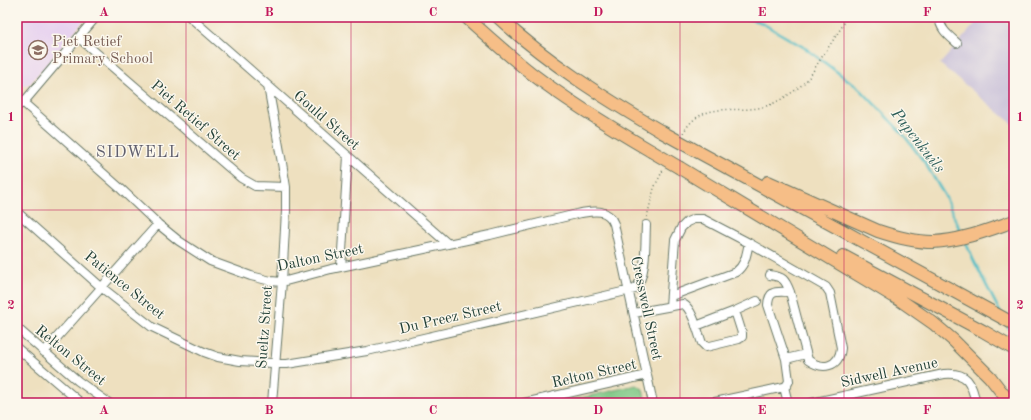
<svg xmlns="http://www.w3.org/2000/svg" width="1031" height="420" viewBox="0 0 1031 420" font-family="'Old Standard TT',serif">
  <rect width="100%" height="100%" fill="#fbf7ec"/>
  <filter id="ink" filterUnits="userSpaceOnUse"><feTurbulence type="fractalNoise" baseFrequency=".025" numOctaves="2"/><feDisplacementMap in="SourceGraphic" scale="8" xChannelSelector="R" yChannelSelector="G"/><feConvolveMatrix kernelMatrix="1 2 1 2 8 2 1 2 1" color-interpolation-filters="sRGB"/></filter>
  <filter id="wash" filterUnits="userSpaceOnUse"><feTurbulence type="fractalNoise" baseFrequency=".012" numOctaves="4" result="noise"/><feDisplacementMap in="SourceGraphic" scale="16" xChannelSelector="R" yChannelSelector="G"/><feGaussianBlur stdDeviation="0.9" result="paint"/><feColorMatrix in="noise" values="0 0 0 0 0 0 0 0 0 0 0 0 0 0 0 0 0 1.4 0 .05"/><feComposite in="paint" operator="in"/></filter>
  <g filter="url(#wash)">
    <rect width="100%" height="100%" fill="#eee0bf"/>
    <path fill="#e7d2ef" d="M17,17H87L30,84L21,86L17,83Z"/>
    <path fill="#c8bfd8" d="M981,17H999L1014,29V125L940,64Z"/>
    <path fill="#7cc683" stroke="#4e825c" d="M636,385L643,389L646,403H559Z"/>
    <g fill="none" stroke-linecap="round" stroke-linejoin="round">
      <path stroke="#4fbdc6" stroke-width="2.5" d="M740,17L760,22L805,48L860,89L903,134L925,163L945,196L962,235
        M965,241L973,259L1000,312
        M1008,327L1014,338"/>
    </g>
  </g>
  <g filter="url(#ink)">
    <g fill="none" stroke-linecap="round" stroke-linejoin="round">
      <defs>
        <path id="minor" d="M190,17L447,243
          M939,17C940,29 948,35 957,43
          M79,38L241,178L255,186L286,187
          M268,86L282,163L286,187V211L282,282L272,403
          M17,97L121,189L158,224L179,241L210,261L251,276L271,281L282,282L331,269L490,235L581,213C594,211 608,208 614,224L653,403
          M17,106L23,103L96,17
          M17,212L101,287L152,327L204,352L218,357L240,361L287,364L367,351L635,289C647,277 645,242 646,225
          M341,267L348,156
          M671,296L736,272C746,264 746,255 749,243
          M670,306L675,240L681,228L687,222L694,219H703L749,243L826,287L830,293L841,348C839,368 822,370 808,360L790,292C785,279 783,277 770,275
          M634,313L683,304C693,309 698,333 702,343L706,347L739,339L742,337V333L735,311
          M696,326L735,311L757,301
          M17,328L78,381L109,403
          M17,348L81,403
          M44,352L158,224
          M786,359L806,354
          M784,387L788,403
          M524,403L647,375
          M710,403L784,387L787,385L789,381L786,359L768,305C769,289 777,292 790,292
          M811,403L944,374C968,372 971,382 976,403"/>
        <path id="highway" d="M466,17C487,36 508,55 531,73C569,102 610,127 651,151
          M498,17C548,63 604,98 662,132
          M691,148L1014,324
          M680,168L708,185
          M702,181L900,300L933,323L953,340L990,377L1010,403
          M768,182L878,231C896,237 914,242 933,242C961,241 988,230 1014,221
          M843,256L983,331L1014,349"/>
      </defs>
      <use href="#minor" stroke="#677665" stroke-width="10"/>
      <use href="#highway" stroke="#677665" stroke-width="14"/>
      <path stroke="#677665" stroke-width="1.5" stroke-dasharray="1 3" stroke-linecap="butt" d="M683,133C706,94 742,120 776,102C786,97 798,89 806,81C811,76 814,69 818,63C828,48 838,33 848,17
        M647,217L654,188L663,170"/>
      <use href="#minor" stroke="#fff" stroke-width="8"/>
      <use href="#highway" stroke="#f6be87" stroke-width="12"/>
      <defs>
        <path id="highway-bridge" d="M662,132L691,148
          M651,151L680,168"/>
      </defs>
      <use href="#highway-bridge" stroke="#677665" stroke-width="14" stroke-linecap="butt"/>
      <use href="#highway-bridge" stroke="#f6be87" stroke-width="12"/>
    </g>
  </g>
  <path fill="none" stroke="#c2185b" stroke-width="1" stroke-opacity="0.55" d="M186,17V403M351,17V403M516,17V403M680,17V403M844,17V403M17,210H1014"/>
  <defs>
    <symbol id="school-ring" viewBox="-11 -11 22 22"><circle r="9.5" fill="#fbf7ec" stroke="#8d6e63" stroke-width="1.5"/><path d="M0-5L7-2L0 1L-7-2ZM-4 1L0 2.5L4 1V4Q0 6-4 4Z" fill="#8d6e63"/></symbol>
  </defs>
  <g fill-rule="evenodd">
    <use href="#school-ring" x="27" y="39" width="22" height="22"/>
  </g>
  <g text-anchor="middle" stroke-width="3" stroke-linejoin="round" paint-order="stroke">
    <g font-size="15" fill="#785e54" stroke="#fbf7ec" text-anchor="start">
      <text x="52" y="46">Piet Retief<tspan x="52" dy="17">Primary School</tspan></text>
    </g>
    <g font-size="15" fill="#1f3d34" stroke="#fbf7ec">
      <text transform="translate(196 120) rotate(41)" y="5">Piet Retief Street</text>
      <text transform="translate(327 120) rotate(41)" y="5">Gould Street</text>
      <text transform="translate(320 257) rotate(-12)" y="5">Dalton Street</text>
      <text transform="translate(125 285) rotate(39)" y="5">Patience Street</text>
      <text transform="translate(647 308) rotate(78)" y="5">Cresswell Street</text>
      <text transform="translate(450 317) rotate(-13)" y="5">Du Preez Street</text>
      <text transform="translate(264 327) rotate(-86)" y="5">Sueltz Street</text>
      <text transform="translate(71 355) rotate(39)" y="5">Relton Street</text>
      <text transform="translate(889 372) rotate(-12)" y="5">Sidwell Avenue</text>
      <text transform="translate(594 373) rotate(-13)" y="5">Relton Street</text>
    </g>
    <g font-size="16" font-style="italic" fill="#2b5d58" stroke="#fbf7ec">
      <text transform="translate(919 140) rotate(52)" y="6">Papenkuils</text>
    </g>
    <g font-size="16" letter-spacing="1" fill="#605f6e" stroke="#fbf7ec">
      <text x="138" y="157">SIDWELL</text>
    </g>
  </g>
  <rect width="1031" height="420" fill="none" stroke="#fbf7ec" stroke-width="44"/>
  <rect x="22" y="22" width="987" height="376" fill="none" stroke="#c2185b" stroke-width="1.5"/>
  <g font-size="13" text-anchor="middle" font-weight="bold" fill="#c2185b">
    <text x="104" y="16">A</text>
    <text x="269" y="16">B</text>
    <text x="433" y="16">C</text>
    <text x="598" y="16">D</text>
    <text x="762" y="16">E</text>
    <text x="927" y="16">F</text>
    <text x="11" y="121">1</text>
    <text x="1020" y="121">1</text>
    <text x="11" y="309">2</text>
    <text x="1020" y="309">2</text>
    <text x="104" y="414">A</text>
    <text x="269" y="414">B</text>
    <text x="433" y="414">C</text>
    <text x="598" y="414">D</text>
    <text x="762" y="414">E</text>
    <text x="927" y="414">F</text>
  </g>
</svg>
